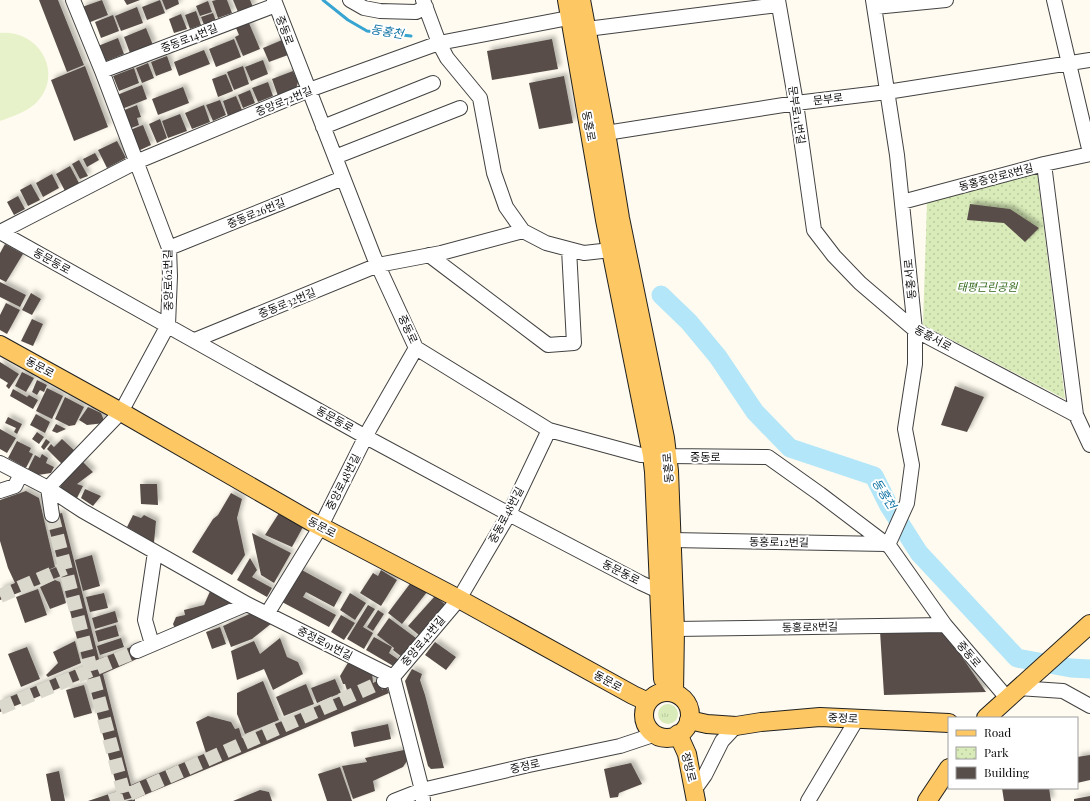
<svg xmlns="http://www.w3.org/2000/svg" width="1090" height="801" viewBox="0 0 1090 801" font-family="'Playfair Display','Noto Sans KR',serif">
  <defs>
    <pattern id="grass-tufts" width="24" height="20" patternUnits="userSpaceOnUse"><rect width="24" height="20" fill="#d8ebb8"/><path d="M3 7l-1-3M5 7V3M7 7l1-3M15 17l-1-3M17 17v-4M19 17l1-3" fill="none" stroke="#b8c89d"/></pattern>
    <pattern id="park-dots" width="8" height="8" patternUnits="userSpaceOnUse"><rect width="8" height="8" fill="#d8ebb8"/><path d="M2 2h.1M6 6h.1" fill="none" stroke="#b8c89d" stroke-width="1.8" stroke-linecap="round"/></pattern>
    <filter id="shadow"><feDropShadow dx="3.5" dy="-3.5" stdDeviation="2" flood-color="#0004"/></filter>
  </defs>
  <rect width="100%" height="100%" fill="#fffbf0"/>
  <path fill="url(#grass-tufts)" d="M658 714a10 10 0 1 1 20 0a10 10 0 1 1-20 0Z"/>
  <path fill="url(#park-dots)" d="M1037,172L1065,399L923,325L927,203Z"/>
  <path fill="#e8f2ca" d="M0,33C38,29 64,72 38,101C28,112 13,116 0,121Z"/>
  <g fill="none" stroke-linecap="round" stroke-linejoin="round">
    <path stroke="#37a4d2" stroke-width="3" d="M323,0L348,20L367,31L411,36"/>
    <path stroke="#b3e6f8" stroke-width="19" d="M661,295L689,322L718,357L755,412L790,448L874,476L889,506L919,553L1017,658L1071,668L1090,669"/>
  </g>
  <path fill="#584e4a" filter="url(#shadow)" d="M39,0H58L84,65L67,72Z
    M102,0L108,15L88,23L82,7Z
    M124,0H140L127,5Z
    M160,0L165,13L147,20L142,7Z
    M162,0H178L179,4L166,10Z
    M216,0H227L232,13L218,18L212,1Z
    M233,0H250L253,7L238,12Z
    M208,1L212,12L200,16L196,6Z
    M137,7L143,23L121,31L115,16Z
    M196,11L201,25L190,29L185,15Z
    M213,13L216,21L204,25L201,17Z
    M181,14L187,29L174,33L169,19Z
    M113,15L119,31L101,38L95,22Z
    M249,23L260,49L243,56L235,37L239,35L236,28Z
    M146,28L153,45L130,53L124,37Z
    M118,38L124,54L104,62L98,46Z
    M234,39L241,57L216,67L209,49Z
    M552,39L558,69L492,80L487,51Z
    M282,40L288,55L269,62L263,48Z
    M204,50L210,64L179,76L174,62Z
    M167,56L172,70L156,76L151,62Z
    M263,60L268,74L251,81L245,67Z
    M148,63L154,78L142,83L136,68Z
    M85,66L108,127L74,141L51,80Z
    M243,66L249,84L234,90L227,72Z
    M134,68L139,83L119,91L113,76Z
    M293,71L298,82L296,89L278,96L272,79Z
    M226,74L233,91L218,97L212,79Z
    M564,76L573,123L539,129L529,83Z
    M268,82L273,96L258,102L252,88Z
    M142,85L147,99L122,109L117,95Z
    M183,87L189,103L158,115L152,99Z
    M250,90L255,103L243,108L238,95Z
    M236,96L242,110L228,116L223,101Z
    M220,100L226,115L213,121L206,105Z
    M137,105L141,117L137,118L139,125L129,129L122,111Z
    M204,105L210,122L192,129L185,113Z
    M180,114L187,131L168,138L162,121Z
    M160,119L167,138L157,143L149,124Z
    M143,125L151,145L138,151L130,130Z
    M117,141L126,158L107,168L98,150Z
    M95,153L99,160L87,167L83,159Z
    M79,160L88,176L80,179L72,164Z
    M70,166L79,183L65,191L56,174Z
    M52,174L59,188L43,197L36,183Z
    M31,184L40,200L28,206L20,190Z
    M18,196L25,209L14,215L7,202Z
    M970,204L1010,209L1039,228L1025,242L1004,223L967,220Z
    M5,244L23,254L6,282L0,279V253Z
    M0,282L26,295L20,307L0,297Z
    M31,293L41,299L32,315L22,310Z
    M6,303L20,310L7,334L0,330V315Z
    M32,319L43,324L33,346L21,341Z
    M0,362L19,374L9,389L6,386L8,383L0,378Z
    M22,372L34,378L26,392L15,386Z
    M37,380L47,385L44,392L40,390L37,395L32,392Z
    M955,386L984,397L967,432L941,425Z
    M47,388L63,396L52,419L36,411Z
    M13,389L27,397L29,395L38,400L33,409L10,396Z
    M65,397L84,407L75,425L69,426L55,419Z
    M88,407L101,413L105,423L87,425L79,420Z
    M36,414L50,422L45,433L30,425Z
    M8,417L22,424L17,434L14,432L16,428L5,423Z
    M56,424L66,429L57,433L52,431Z
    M0,429L16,438L7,453L0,449Z
    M37,432L44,437L39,444L32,439Z
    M46,439L50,442L44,450L41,447Z
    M62,439L75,451L62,464L47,449L51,444L54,447Z
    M17,441L31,448L29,452L33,454L26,468L8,458Z
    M42,454L48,458L46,463L54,467L51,473L38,475L28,469L35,455L40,458Z
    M81,460L93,472L77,484L83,486L77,498L61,488L60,481Z
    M140,484H157L158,505L141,504Z
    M85,489L101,496L93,506L81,498Z
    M26,491L39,498L55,567L39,574L59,566L46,517L62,513L99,659L136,645L139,658L103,674L131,785L206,753L196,722L208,716L231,722L235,729L239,728L242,738L348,693L345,684H343L340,676L349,661L372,673L373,683L383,678L389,693L135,799V801H88L118,791L87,677L0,712V701L84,666L61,576L0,600V589L15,583L8,568L0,541V500Z
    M231,493L242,499L237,518L245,555L232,575L192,552L213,519L218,515Z
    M281,510L303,527L292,547L265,535Z
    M133,515L141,518L144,515L156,521L154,543L127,527Z
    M252,533L291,553L274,583L261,575Z
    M92,555L100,586L83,591L75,560Z
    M250,558L257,570L252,577L272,588L267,597L237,580Z
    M300,569L342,592L334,607L306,592L303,597L336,615L329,627L282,602Z
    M381,570L397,580L381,606L360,593L373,573L378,576Z
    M55,580L60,582L66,603L50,609L40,587Z
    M412,581L427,592L402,624L388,613Z
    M38,589L47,615L25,623L16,597Z
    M211,589L236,601L176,631L173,624L176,617L185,615L184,610L204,605Z
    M104,593L108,608L90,612L86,597Z
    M350,593L366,603L355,620L340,610Z
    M435,596L446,605L419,635L408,626Z
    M368,605L375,609L363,627L373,633L364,649L347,639Z
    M378,610L384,614L373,631L367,627Z
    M115,611L118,622L95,629L92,618Z
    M256,611L272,623L252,639L231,647L223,626Z
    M341,615L355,623L344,640L331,632Z
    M389,618L416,638L402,657L393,650L394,648L377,635Z
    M116,625L119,636L98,642L95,631Z
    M220,627L226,644L212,649L206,632Z
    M943,629L986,692L884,695L880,631Z
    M374,637L392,647L389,653L399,660L395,667L366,650Z
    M121,638L124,647L100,655L97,646Z
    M280,638L287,657L298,662L303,674L273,690L264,669L237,680L231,651L254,641L260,654Z
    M75,641L81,663L48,677L46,675L58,663L53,652Z
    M435,642L456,657L446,670L425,655Z
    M27,647L40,679L21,687L8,654Z
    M412,669L422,674L420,680L425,695L444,768L431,769L428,766L405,681Z
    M335,679L341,693L317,703L311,688Z
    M263,681L279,720L245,734L237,714V693Z
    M306,684L314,704L284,716L276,697Z
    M84,685L92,713L74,718L66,690Z
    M388,724L391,739L354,747L351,732Z
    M404,750L407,761L403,767L373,781L375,791L353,799L342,766L367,762L365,758Z
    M1090,755V780L1077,783V757Z
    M631,763L642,784L619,793L618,797L610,798L604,769Z
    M340,767L352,801H327L318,774Z
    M59,771L65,801H51L46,774Z
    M1002,788H1049L1051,801H1004Z
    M260,790L269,792L272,801H233Z
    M1090,796V801H1074V799Z"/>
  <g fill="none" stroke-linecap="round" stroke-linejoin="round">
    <path stroke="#dbd8ce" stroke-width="14" stroke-dasharray="14 7" stroke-linecap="butt" d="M52,515L91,670L126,801
      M0,596L65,568
      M0,708L137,651
      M110,801L125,796L384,681"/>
    <defs>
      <path id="minor" d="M274,0L374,257L416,348L549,430L641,455L668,456L768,457L820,494L890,547L945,625L1007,698
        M350,0L364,8L380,11L416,12L426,7
        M423,0L439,43L447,58L480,98L494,173L506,207L523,231L546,243L584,253L620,249
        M778,0L796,103L814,230L834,256L860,283L915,330L1076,415
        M873,0L897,155L915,330V364L905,429L912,465L907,503L888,545
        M1054,0L1090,153
        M875,7L946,0
        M587,29L778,5
        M102,71L276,5
        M323,127L433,83
        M597,129L606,133L796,103L887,92L1090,60
        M335,157L460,108
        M1044,164L1076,415L1090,445
        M902,202L1044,164L1090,154
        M0,232L366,437L509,514L641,583L667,595
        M0,232L136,162L309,90L439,43L579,16
        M169,248L343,178
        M429,255L548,345L574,343L569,249
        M195,340L378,265L441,253L523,231
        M0,463L48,488L83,511L247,604L393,677L422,790L423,801
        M0,491L15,486L21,474
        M52,515L48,488L121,412L168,325L170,276L169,248L102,71L73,0
        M672,540L886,544
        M267,614L321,526L370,428L416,348
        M675,629L945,625
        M152,644L145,620L155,552
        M137,651L247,604
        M384,681L393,677L459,599L509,514L549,430
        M1018,688L1063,691L1090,706
        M695,789L705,775L722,741L736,726
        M394,801L422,790L529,765L620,746L656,734
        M808,801L857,719"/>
      <path id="major" d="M567,0L605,220L652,455L654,472L663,679
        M581,0L606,133L620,218L665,438L669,471L675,629L674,693
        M0,345L121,412L312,522L459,599L633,695L648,702
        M644 715a23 23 0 1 1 46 0a23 23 0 1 1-46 0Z
        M986,718L1090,624
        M689,720L707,724L736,726L761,722L820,717L949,723
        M678,734L687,754L696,801
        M927,801L949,768"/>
    </defs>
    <use href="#minor" stroke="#424242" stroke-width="16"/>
    <use href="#major" stroke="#202020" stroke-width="20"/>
    <use href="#minor" stroke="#fff" stroke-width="14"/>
    <use href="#major" stroke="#fdc763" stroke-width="18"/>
  </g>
  <g text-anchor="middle" stroke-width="4" stroke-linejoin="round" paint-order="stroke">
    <g font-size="11" fill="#0f0f0f" stroke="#fff">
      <text transform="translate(285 30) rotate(69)" y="4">중동로</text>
      <text transform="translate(189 38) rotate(-21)" y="4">중동로14번길</text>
      <text transform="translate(828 99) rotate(-7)" y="4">문부로</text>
      <text transform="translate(284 101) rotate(-22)" y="4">중앙로72번길</text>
      <text transform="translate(797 115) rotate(81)" y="4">문부로11번길</text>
      <text transform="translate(589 126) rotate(79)" y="4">동홍로</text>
      <text transform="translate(996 177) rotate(-15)" y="4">동홍중앙로8번길</text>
      <text transform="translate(256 213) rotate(-22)" y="4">중동로26번길</text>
      <text transform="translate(52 261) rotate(29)" y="4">동문동로</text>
      <text transform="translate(910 279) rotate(-96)" y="4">동홍서로</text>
      <text transform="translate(168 280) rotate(-91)" y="4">중앙로62번길</text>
      <text transform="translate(287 303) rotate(-22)" y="4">중동로32번길</text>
      <text transform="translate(408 329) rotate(65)" y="4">중동로</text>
      <text transform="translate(933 338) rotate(29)" y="4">동흥서로</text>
      <text transform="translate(40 367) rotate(29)" y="4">동문로</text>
      <text transform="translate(335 419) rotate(29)" y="4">동문동로</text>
      <text x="705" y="461">중동로</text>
      <text transform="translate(668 468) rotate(-95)" y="4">동홍로</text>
      <text transform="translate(343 482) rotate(-63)" y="4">중앙로48번길</text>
      <text transform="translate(506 515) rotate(-62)" y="4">중동로48번길</text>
      <text transform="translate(322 527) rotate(28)" y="4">동문로</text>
      <text transform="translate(779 542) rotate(1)" y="4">동홍로12번길</text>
      <text transform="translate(621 572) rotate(27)" y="4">동문동로</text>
      <text transform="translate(810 627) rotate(-1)" y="4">동홍로8번길</text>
      <text transform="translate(423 641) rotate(-50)" y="4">중앙로42번길</text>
      <text transform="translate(325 643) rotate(27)" y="4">중정로91번길</text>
      <text transform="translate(969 654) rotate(50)" y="4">중동로</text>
      <text transform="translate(608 681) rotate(29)" y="4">동문로</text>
      <text transform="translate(843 718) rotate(3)" y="4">중정로</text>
      <text transform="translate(525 766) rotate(-13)" y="4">중정로</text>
      <text transform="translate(689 767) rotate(76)" y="4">정방로</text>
    </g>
    <g font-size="11" font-style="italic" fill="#34691c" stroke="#fff">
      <text x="987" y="291">태평근린공원</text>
    </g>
    <g font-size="12" font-style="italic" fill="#1375a5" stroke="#fff">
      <text transform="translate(387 32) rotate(9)" y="4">동홍천</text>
      <text transform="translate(884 494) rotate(58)" y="4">동홍천</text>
    </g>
  </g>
  <rect x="948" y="717" width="130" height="72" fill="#ffffff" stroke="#9f9f9f"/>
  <rect x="956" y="730" width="20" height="6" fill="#fdc763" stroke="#9f9f9f"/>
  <text x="984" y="737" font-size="12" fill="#0f0f0f">Road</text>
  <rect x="956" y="747" width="20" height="12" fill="url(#park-dots)" stroke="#9f9f9f"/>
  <text x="984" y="757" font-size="12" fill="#0f0f0f">Park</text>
  <rect x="956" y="767" width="20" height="12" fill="#584e4a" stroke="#9f9f9f"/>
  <text x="984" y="777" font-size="12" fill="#0f0f0f">Building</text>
</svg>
